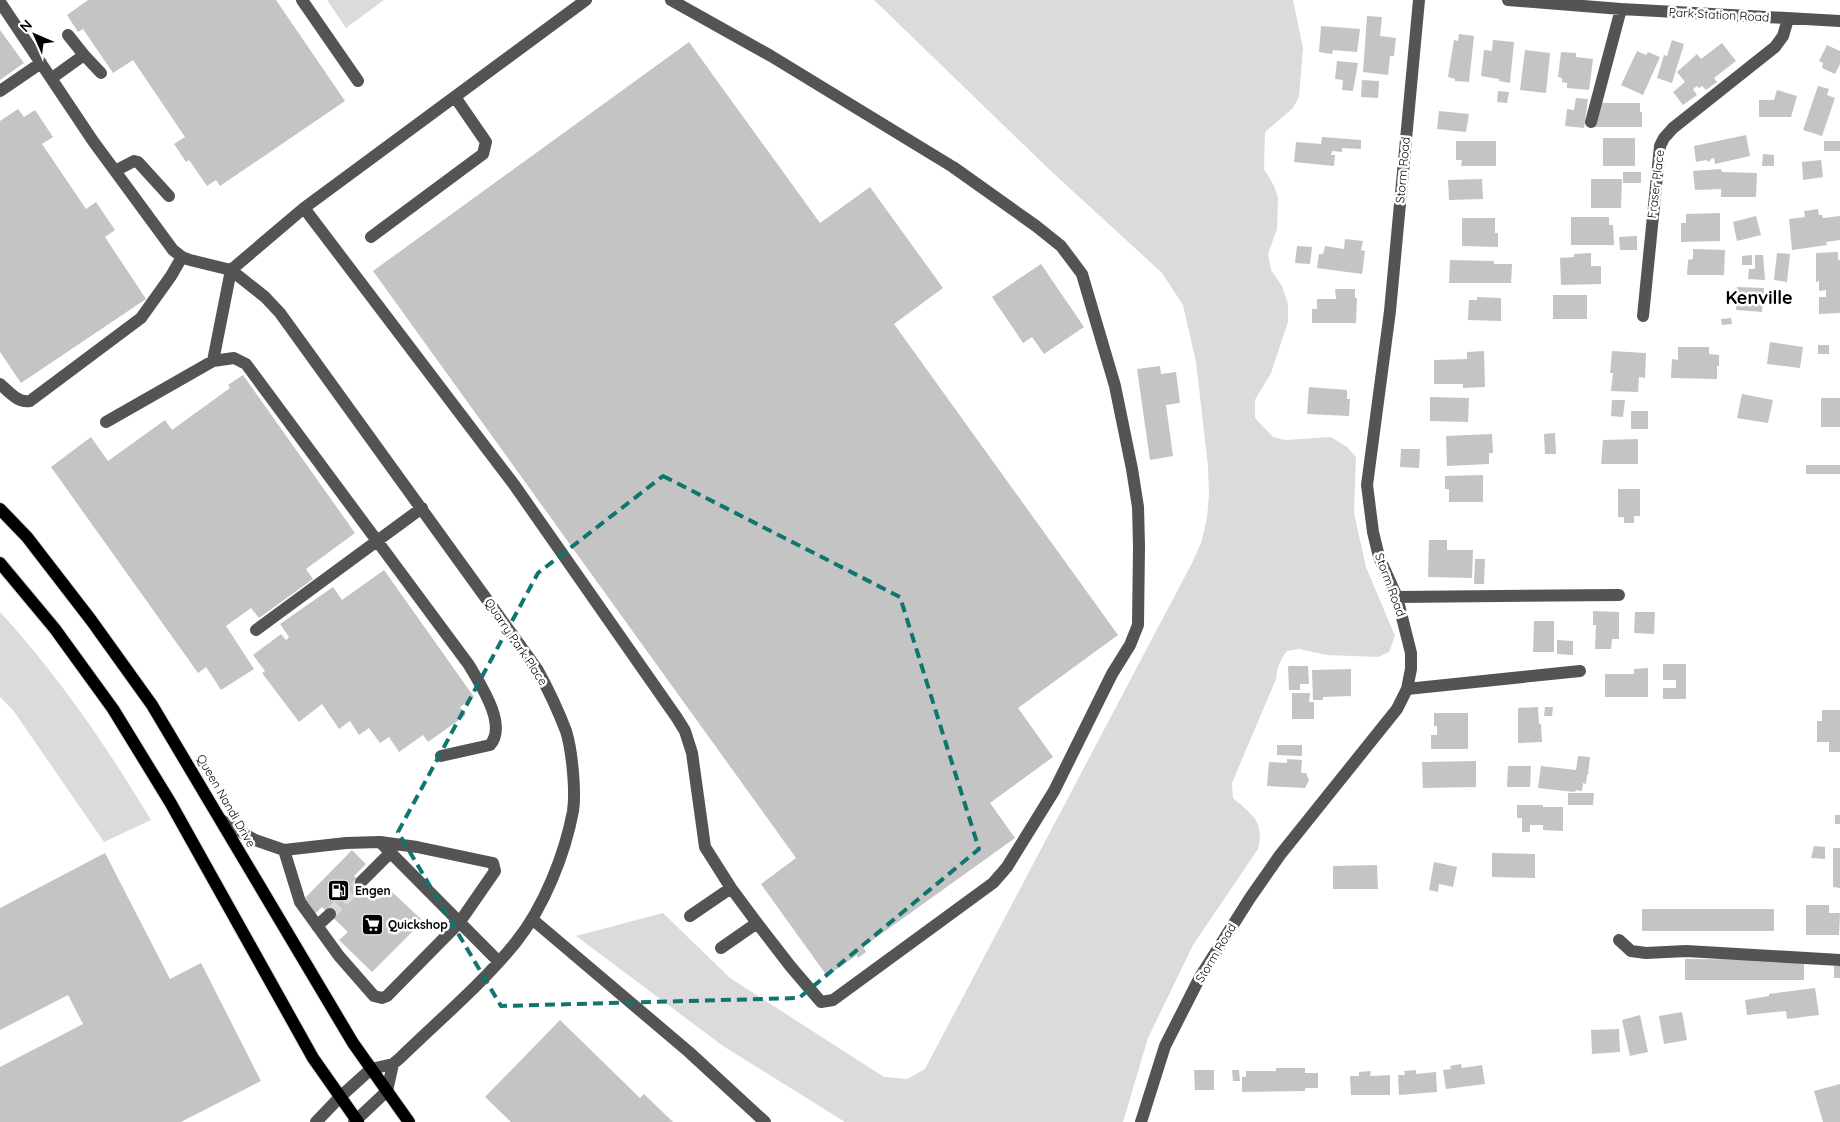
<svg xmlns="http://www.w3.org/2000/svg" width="1840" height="1122" viewBox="0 0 1840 1122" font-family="Quicksand,sans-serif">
  <rect width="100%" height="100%" fill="#fff"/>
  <path fill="#dbdbdb" d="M327,0H384L346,28Z
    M874,0H1293L1303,48L1299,97L1293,108L1265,132L1264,169L1274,186L1278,197L1277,229L1268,254L1271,270L1282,286L1288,304V322L1271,373L1255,400V418L1273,437L1285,440L1331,437L1347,447L1356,457L1354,513L1366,567L1395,636L1389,652L1378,657L1327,655L1299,649L1287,651L1283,656L1278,667L1276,679L1232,783L1233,798C1252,815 1265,821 1258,849L1193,945L1148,1038L1123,1122H845L723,1046L576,936L663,913L730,978L884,1077L907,1079L925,1069L1192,563L1201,543L1207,518L1209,495L1208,466L1196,362L1183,305L1162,273L1052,172Z
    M0,612C58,675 107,747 151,820L104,842L13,710L0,697Z"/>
  <path fill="#c4c4c4" d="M88,0H276L345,101L220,186L216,180L207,186L189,160L186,162L174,144L185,137L133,60L113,73L83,29L78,32L67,15Z
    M1367,16L1382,17L1380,36L1396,38L1394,56H1390L1388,75L1363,72Z
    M1321,26L1360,29L1357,52L1333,50L1332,54L1319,52Z
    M0,30L24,63L0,80Z
    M1459,34L1474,36L1469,82L1455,81V79L1448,77L1454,40L1458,41Z
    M1493,40L1514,42L1510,83L1499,81V79L1481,76L1484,50L1492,51Z
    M1672,40L1684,44L1672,83L1657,78L1664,55L1667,56Z
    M689,42L820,223L870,187L943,288L894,324L1118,635L1018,708L1053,757L990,803L1015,838L863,947L866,952L858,958L857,955L827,976L761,884L796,858L373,271Z
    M1722,43L1736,61L1714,78L1717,82L1706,90L1702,86L1699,88L1697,86L1693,89L1697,95L1683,105L1673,92L1685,82L1677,72L1697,54L1701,59Z
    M1827,45L1840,51V64L1835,74L1822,68L1823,63L1819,61Z
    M1525,50L1550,53L1546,93L1520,90Z
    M1637,51L1646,55L1648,52L1660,57L1643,95L1621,85Z
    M1561,52L1576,53V57L1593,59L1589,90L1567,88V83L1562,82V78L1558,77Z
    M1337,61L1358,63L1353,91L1342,90L1343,80L1335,79Z
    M1362,80L1379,81L1378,98L1361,97Z
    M1818,86L1829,89L1827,95L1835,98L1822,136L1803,130Z
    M1777,90L1797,96L1791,117H1759V100H1774Z
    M1498,91L1509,92L1507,103L1497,102Z
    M1576,98L1588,99L1584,128L1565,126L1567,109L1574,110Z
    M1597,103H1640V112H1642V127H1595Z
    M18,109L24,117L35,110L53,137L42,144L86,209L96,202L115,230L105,237L146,299L21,383L0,352V121Z
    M1439,111L1469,114L1466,132L1437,129Z
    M1746,135L1750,156L1715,164L1714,158L1711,159L1709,162L1706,160L1696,162L1694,146Z
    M1322,137L1361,140V149L1342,148V152L1332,151L1331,155H1335L1334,166L1294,162L1296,142L1321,144Z
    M1603,138H1635V166H1603Z
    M1456,141H1496V166H1461L1462,160H1456Z
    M1824,141H1840V151H1824Z
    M1763,154L1774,155V166H1762Z
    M1821,160L1823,177L1803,180L1802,162Z
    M1721,169L1722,172L1757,173L1756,197H1721V189L1695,190L1693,171Z
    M1623,172H1641V183H1623Z
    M1482,179L1483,199L1449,200L1448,180Z
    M1591,179H1622L1621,208H1591Z
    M1818,209L1819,215H1822L1823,218L1840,216V240L1826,242L1827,245L1792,250L1789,219L1805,217L1804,211Z
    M1720,213V241L1681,242V223H1686V214Z
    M1756,216L1761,235L1737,241L1733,222Z
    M1571,217H1609V225H1613L1614,245H1571Z
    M1462,218H1495V233H1498V247L1462,246Z
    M1637,236V250H1620L1619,237Z
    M1345,239L1363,241L1361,250L1365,251L1362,274L1317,268L1319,254H1323L1325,246L1344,249Z
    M1297,246L1312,247L1310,264L1295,263Z
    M1693,249L1725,250L1724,275H1687L1688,260L1693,259Z
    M1838,252V260H1840V313L1819,314V297H1826V290L1819,291V281L1816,282V253Z
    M1591,253V266H1601V284L1561,285L1560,258L1574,257V254Z
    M1777,253L1790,254L1787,282L1774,280Z
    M1752,255V265H1742V256Z
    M1755,255H1763L1765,280L1748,279L1749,269H1755Z
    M1450,260L1494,261V264H1512L1511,283H1449Z
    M1041,264L1084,327L1044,354L1032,337L1023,343L992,297Z
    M1737,287L1764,288L1762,312L1736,310Z
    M1335,289H1355V298H1357L1356,323H1312V309H1317V299H1336Z
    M1553,295H1587V319H1553Z
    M1477,297L1501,298V321L1468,320L1469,300H1477Z
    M1731,318L1732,324L1722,325L1721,319Z
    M1770,342L1803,347L1800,368L1767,364Z
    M1818,345H1829V354H1818Z
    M1678,347H1709V354L1719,355V366H1717V379L1671,378L1672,359L1678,360Z
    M1484,351L1485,387L1463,388V384H1434V360L1467,359V352Z
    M1612,351L1646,353L1645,378L1639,377L1638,392L1611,391L1613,373H1610Z
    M1160,366L1161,374L1176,372L1180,403L1166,405L1173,456L1150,460L1137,369Z
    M243,375L355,533L306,569L313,579L259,618L251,608L226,626L254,669L221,690L206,667L198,673L51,467L91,437L108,461L165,420L172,430L230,388L228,385Z
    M1309,387L1347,390V399H1350L1349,416L1307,414Z
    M1742,394L1773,400L1768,423L1737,418Z
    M1430,397L1469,398L1468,422L1430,421Z
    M1821,398H1840V427H1821Z
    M1612,400H1625L1623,417L1611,416Z
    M1631,411H1648V429H1631Z
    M1555,433L1556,454H1545L1544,434Z
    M1492,434L1493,453H1489V464L1447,466L1446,436Z
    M1638,439V464H1601L1603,440Z
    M1401,449H1420L1419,468L1400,467Z
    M1806,465H1840V474H1806Z
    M1483,475V502H1449V489H1445V476Z
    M1618,489H1640V516H1634V523H1624V517H1618Z
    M1429,540H1447V550H1473L1472,578L1428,577Z
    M1475,559H1485L1484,584H1474Z
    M384,570L474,697L460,707L466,715L428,742L423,735L399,752L389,737L380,743L369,728L359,735L350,721L339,729L322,704L299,722L262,673L265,671L253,655L281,634L286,640L289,637L280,624L333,587L342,600Z
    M1593,611L1619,612V639H1612L1611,649H1595L1596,625H1593Z
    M1635,612H1655L1654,634L1634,633Z
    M1534,621H1554V652H1533Z
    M1557,640L1573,641V655L1557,654Z
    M1663,664H1686V699H1663V688H1676V680H1663Z
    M1288,666H1308L1309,684H1300V690H1289Z
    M1648,668V697H1605V674H1634V669Z
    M1351,669V696L1323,697V700H1313L1312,670Z
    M1292,693H1310L1309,702H1314V719H1292Z
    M1538,707L1539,724H1541L1542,742L1518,743V708Z
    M1545,707H1553L1552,716H1544Z
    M1822,710H1840V752H1829V742H1817V721H1822Z
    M1434,713H1468V749H1431V735H1437V726H1434Z
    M1277,745H1302V756L1277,755Z
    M1578,756L1590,757L1588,775H1587L1586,784L1583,783L1582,791L1576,790L1575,792L1538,788L1541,766L1576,770Z
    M1287,759L1302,760L1301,773H1306L1309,780L1305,788L1267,786L1269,762L1287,763Z
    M1476,761V787L1423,788L1422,762Z
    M1508,766H1531L1530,787H1507Z
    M1568,793H1594L1593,805H1568Z
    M1517,805H1543V807H1563V831L1543,830V825H1530V832H1522V818H1517Z
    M1835,815H1840V824H1835Z
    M1814,846L1825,847V859L1811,858Z
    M1833,848H1840V888L1833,887Z
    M352,850L366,864L354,876L379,899L389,889L423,921L372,972L339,940L348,932L322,907L314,915L301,902Z
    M105,853L170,979L201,963L261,1081L181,1122H0V1067L83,1024L68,995L0,1030V908Z
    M1492,853L1535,854V878L1492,877Z
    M1434,862L1457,867L1453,887L1439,884L1438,892L1429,890Z
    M1377,865L1378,889H1333V866Z
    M1806,905H1829V913H1840L1839,935H1806Z
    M1642,909H1774V931H1642Z
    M1685,959L1804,960V980H1685Z
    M1834,966H1840V978H1834Z
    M1815,988L1819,1015L1787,1019L1786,1011L1747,1015L1745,1000L1769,996V994Z
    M1682,1012L1687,1040L1664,1044L1659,1016Z
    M1640,1015L1648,1052L1630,1056L1622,1020Z
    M560,1020L640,1098L644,1094L673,1122H511L485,1097Z
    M1619,1029L1620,1052L1592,1054L1591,1030Z
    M1461,1064L1462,1068L1482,1065L1485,1084L1446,1089L1443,1070L1451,1069L1450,1066Z
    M1276,1068H1305V1073H1318V1088H1305V1091L1242,1092V1077H1246V1071H1276Z
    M1194,1070H1214V1090H1195Z
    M1232,1070H1239L1240,1081H1233Z
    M1416,1070V1074L1436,1072L1437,1092L1399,1095L1398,1075H1405L1404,1071Z
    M1371,1071L1370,1076L1390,1075V1095H1351L1350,1076H1359V1072Z
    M1840,1084V1122H1823L1814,1091Z"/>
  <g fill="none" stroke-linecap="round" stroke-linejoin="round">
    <path stroke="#d9d9d9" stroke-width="12" stroke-dasharray="12 6" stroke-linecap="butt" d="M330,914L361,882"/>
    <defs>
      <path id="major" d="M0,509L27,537L91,620L152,705L353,1043L409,1122
        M0,563L55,629L113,709L170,802L313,1058L358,1122"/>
    </defs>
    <use href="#major" stroke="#dbdbdb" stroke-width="14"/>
    <path stroke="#545454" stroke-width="12" d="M302,0L358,81
      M1508,0L1621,9L1840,21
      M0,2L93,141L173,250L182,257L190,260L231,270L265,297L280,313L537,669C548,689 558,710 566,731C572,750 576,792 573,811C565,854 544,907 516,942C483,983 438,1021 400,1058L393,1064L371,1069L340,1097L316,1122
      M84,55L101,73
      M52,78L84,55L68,35
      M0,91L41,63
      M1591,122L1621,9
      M115,171L134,161L138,162L169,196
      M304,208L515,486L677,718L685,731L692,753L705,847L731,888L757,923L791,967L821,1002L833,1000L993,883L1007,867L1054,791L1112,674L1130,645L1138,625L1139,546L1138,507L1132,469L1115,386L1082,274L1061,246L1036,226L953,167L771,56L671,0
      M371,237L483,154L486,142L455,97
      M1643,316L1660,146L1664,138L1673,128L1775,47L1783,36L1788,19
      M213,361L231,270L304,208L586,0
      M0,384C9,392 18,403 30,401L141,318L171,276L182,257
      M106,422L213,361L234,358L246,364L469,665C480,684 508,725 490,745L441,756
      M1397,597L1619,595
      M256,630L422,508
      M1407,689L1580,671
      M221,820L255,840L284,850L346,843L380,842L417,847L493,863L495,871L459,923L387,996L382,998L374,996L339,956L300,902L284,850
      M380,842L499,962
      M361,882L390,853
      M690,916L731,888
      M532,919L689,1052L765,1122
      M317,926L330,914
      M1619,940L1631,951L1646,953L1686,951L1840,960
      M721,948L757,923
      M354,1122L387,1091L393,1064
      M1141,1122L1165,1046L1200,977L1250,898L1280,855L1397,709L1407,689L1411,669V653L1397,597L1379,557L1373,532L1367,485L1390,311L1419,0"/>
    <use href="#major" stroke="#000" stroke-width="12"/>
  </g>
  <path fill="none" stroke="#0f766e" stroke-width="4" stroke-dasharray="10 6" stroke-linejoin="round" d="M663,476L900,597L979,849L799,998L501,1006L398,832L538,573Z"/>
  <defs>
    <symbol id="fuel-square" viewBox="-11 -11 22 22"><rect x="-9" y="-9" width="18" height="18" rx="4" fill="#000" stroke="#fff"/><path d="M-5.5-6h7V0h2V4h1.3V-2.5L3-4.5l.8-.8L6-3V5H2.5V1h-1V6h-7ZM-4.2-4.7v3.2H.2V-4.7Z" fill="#fff"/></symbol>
    <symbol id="supermarket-square" viewBox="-11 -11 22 22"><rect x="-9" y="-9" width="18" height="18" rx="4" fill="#000" stroke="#fff"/><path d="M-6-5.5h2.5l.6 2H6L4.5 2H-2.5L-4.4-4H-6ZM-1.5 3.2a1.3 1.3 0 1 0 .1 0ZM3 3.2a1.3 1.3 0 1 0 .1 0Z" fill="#fff"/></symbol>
  </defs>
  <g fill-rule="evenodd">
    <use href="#fuel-square" x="326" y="878" width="25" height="25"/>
    <use href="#supermarket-square" x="360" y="912" width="25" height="25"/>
  </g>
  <g text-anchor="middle" stroke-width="5" stroke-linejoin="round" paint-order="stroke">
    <g font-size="12" fill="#000" stroke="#fff">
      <text transform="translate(1719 15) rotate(3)" y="4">Park Station Road</text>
      <text transform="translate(1403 170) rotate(-85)" y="4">Storm Road</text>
      <text transform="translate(1656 184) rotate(-83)" y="4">Fraser Place</text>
      <text transform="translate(1390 585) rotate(70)" y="4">Storm Road</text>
      <text transform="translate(516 642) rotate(56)" y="4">Quarry Park Place</text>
      <text transform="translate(226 801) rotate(60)" y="4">Queen Nandi Drive</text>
      <text transform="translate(1216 953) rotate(-59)" y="4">Storm Road</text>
    </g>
    <g font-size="12" font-weight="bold" fill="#000" stroke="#fff" text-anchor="start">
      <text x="355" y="895">Engen</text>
      <text x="388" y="929">Quickshop</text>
    </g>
    <g font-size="18" font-weight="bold" fill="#000" stroke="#fff">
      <text x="1759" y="304">Kenville</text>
    </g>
  </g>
  <g transform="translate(35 35) rotate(315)" stroke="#ffffff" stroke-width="4" paint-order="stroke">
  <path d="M0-4L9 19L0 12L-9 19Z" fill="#000000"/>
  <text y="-8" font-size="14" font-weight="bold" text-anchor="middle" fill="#000000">N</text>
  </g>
</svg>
